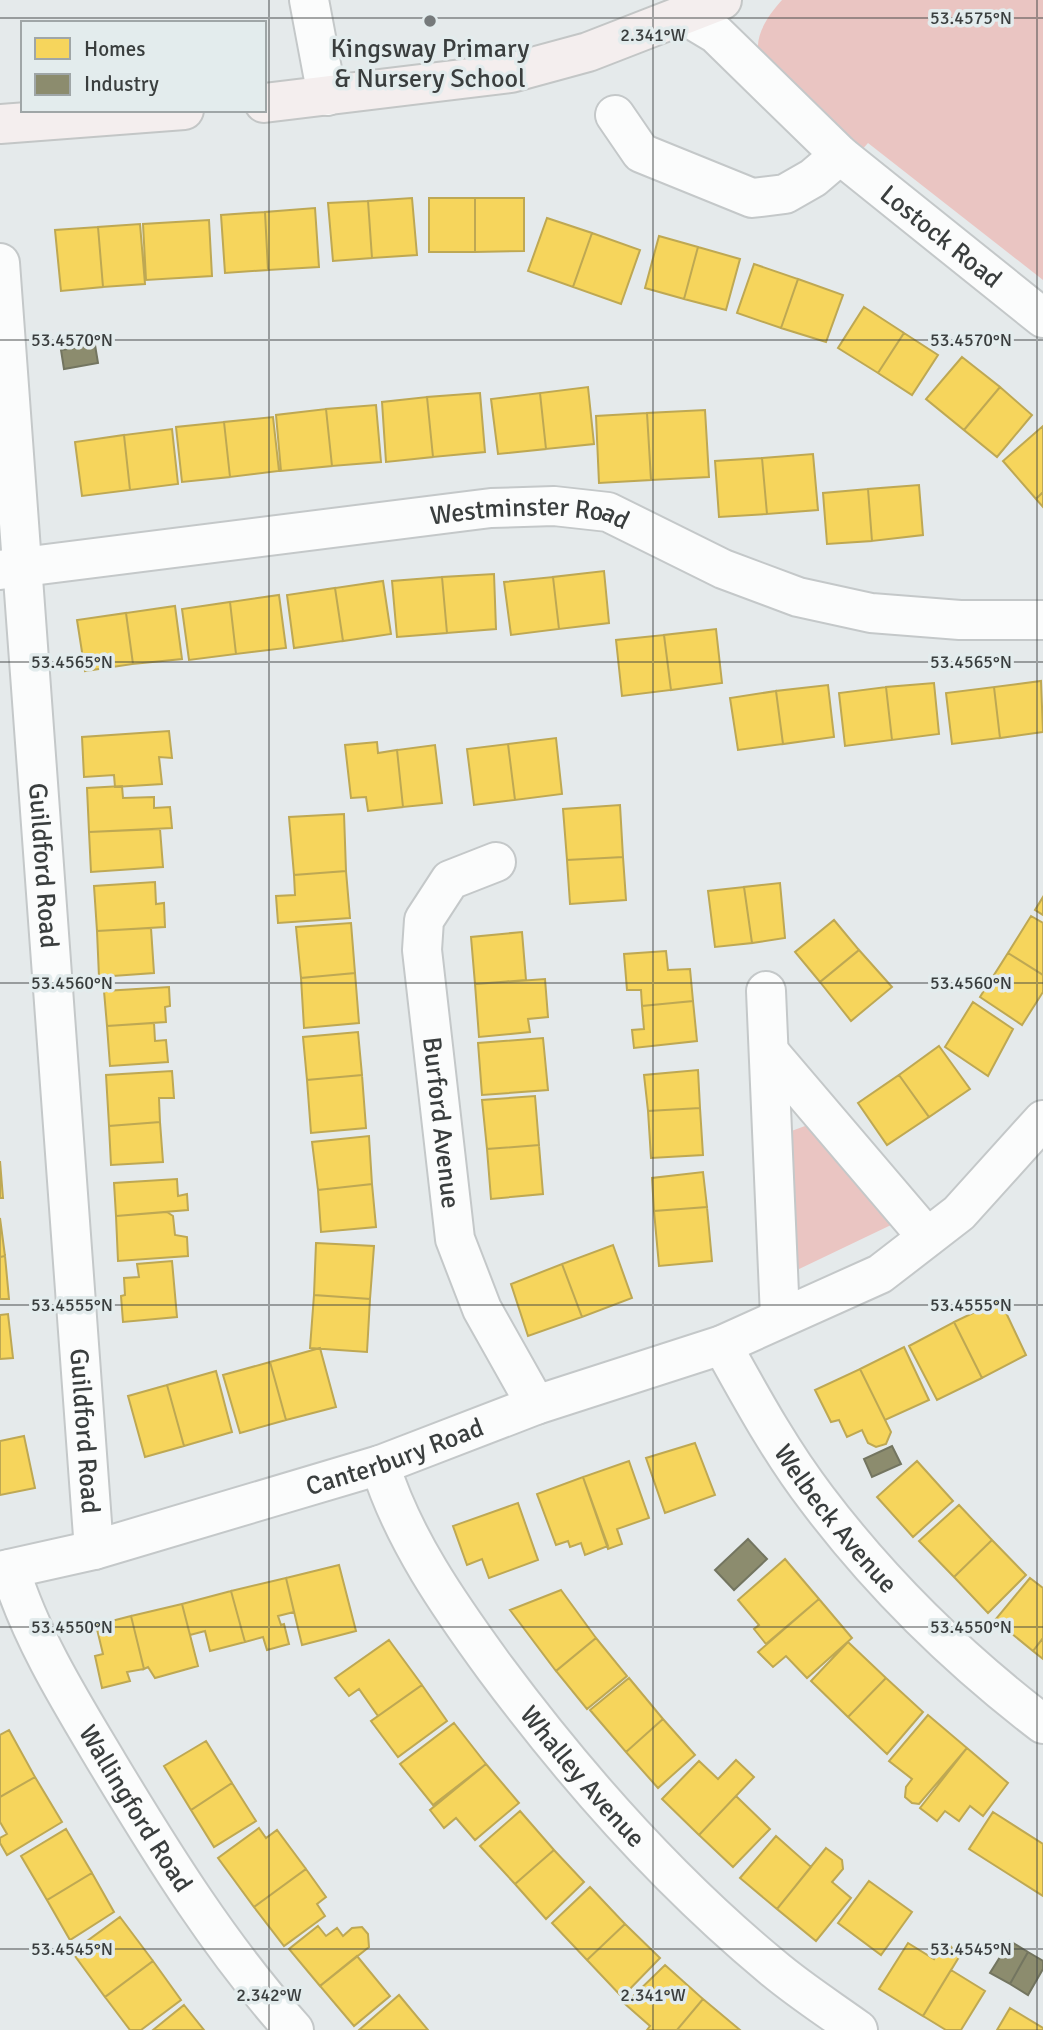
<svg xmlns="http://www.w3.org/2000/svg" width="1043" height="2030" viewBox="0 0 1043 2030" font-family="Signika,sans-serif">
  <rect width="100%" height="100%" fill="#e5eaeb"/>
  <path fill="#eac5c2" d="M782,0H1043V280L868,143L851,162C827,138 760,81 758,48C757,31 771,12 782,0Z
    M805,1126L814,1129L891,1225L797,1270L786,1133Z"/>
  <path fill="#f6d55c" stroke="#bea853" stroke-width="2" d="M412,198L417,255L372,258L368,201Z
    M429,198H475V252H429Z
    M475,198H524V251L475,252Z
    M368,201L372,258L333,261L328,203Z
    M315,208L319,267L268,270L265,212Z
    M265,212L268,270L225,273L221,215Z
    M547,218L592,233L573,287L528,271Z
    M209,220L212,276L146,280L143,224Z
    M140,224L145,284L103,287L98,227Z
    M98,227L103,287L61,291L55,230Z
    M592,233L640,250L621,304L573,287Z
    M659,236L698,247L684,299L645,288Z
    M698,247L740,259L726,310L684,299Z
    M754,264L798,279L781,328L737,313Z
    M798,279L843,295L826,342L781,328Z
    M864,307L904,333L878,373L838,348Z
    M904,333L938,355L912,395L878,373Z
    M962,357L1000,387L964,430L926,399Z
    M588,387L594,444L546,449L540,393Z
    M1000,387L1032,415L997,457L964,430Z
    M480,393L485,452L433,457L427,397Z
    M540,393L546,449L498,454L491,399Z
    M427,397L433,457L386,462L382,402Z
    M376,405L381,462L332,466L326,409Z
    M326,409L332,466L281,471L276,415Z
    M705,410L709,477L651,480L647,413Z
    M647,413L651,480L599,483L596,416Z
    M273,417L279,471L230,477L224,422Z
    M224,422L230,477L182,482L176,427Z
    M1043,426V492L1036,499L1003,461Z
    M172,429L178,484L130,490L124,435Z
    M124,435L130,490L82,496L75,442Z
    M813,454L818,510L767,514L762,458Z
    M762,458L767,514L719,517L715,461Z
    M919,485L923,535L872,541L868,489Z
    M868,489L872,541L827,544L823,493Z
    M1043,492V507L1036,499Z
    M604,571L609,623L559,629L553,577Z
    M494,574L496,629L447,633L442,577Z
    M442,577L447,633L397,637L392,581Z
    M553,577L559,629L511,635L504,582Z
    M383,581L391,634L343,641L335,588Z
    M335,588L343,641L294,648L287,595Z
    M279,595L286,648L236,654L230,602Z
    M230,602L236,654L189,660L182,609Z
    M175,606L182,659L133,664L126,613Z
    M126,613L133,664L85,671L77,620Z
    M716,629L722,683L671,690L664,635Z
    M664,635L671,690L622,696L616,640Z
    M1041,681L1043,732L1000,738L994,687Z
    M934,683L939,734L892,740L886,687Z
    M828,685L834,737L783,744L776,691Z
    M886,687L892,740L845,746L839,693Z
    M994,687L1000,738L952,744L946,693Z
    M776,691L783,744L738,750L730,698Z
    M169,731L172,758L159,757L162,784L115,787L114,775L84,777L82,737Z
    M556,738L562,794L515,800L508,744Z
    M377,742L378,753L397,750L403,807L368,811L366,797L351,798L345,745Z
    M508,744L515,800L474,805L467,749Z
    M435,745L442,803L403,807L397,750Z
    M122,786L123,798L154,797V808L170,807L172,828L89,832L87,788Z
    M620,805L623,857L567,860L563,809Z
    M344,814L346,871L294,875L289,817Z
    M160,829L163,867L91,872L89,832Z
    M623,857L626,900L570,904L567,860Z
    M346,871L350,918L278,923L276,896L295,895L294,875Z
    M155,882L156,904L164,903L165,927L97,931L94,886Z
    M780,883L785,938L752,943L744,887Z
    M744,887L752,943L715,947L708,891Z
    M1043,897V915L1035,910Z
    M1031,916L1043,923V975L1008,953Z
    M834,920L859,950L820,982L795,952Z
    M351,923L355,973L301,978L296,927Z
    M151,928L154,973L99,977L97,931Z
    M522,932L526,980L475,984L471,937Z
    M859,950L892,987L851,1021L820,982Z
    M666,951L668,970L690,969L693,1001L642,1006L641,990H627L624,954Z
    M1008,953L1043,975V992L1022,1025L980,997Z
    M355,973L359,1023L304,1028L301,978Z
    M545,979L548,1017L528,1019L530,1032L479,1037L475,984Z
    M169,987L170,1006L165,1007L166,1022L107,1026L104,991Z
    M693,1001L697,1041L634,1048L632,1030L644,1029L642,1006Z
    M973,1002L1013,1029L988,1076L945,1047Z
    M154,1023L155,1041L166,1040L168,1062L110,1066L107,1026Z
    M358,1032L362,1075L307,1080L303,1037Z
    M543,1038L548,1090L482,1095L478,1043Z
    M939,1046L970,1089L929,1117L899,1075Z
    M698,1070L700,1108L648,1111L644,1075Z
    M172,1071L174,1098H159L160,1122L109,1126L106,1075Z
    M362,1075L366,1128L311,1133L307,1080Z
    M899,1075L929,1117L887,1145L858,1103Z
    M535,1096L539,1145L487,1149L482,1100Z
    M700,1108L703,1155L651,1158L648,1111Z
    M160,1122L163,1162L111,1165L109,1126Z
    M369,1136L372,1184L318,1190L312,1142Z
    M539,1145L543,1194L491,1199L487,1149Z
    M0,1161L3,1198H0Z
    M703,1172L707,1207L654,1211L652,1178Z
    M177,1179L178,1196L187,1194L188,1210L116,1216L114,1183Z
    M372,1184L376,1227L321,1232L318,1190Z
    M707,1207L712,1261L659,1266L654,1211Z
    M167,1212L173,1216L175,1235L187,1237L188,1256L118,1261L116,1216Z
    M0,1218L5,1256L0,1257Z
    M316,1243L374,1246L370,1299L314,1295Z
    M613,1245L632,1298L582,1317L562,1264Z
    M5,1256L9,1299H0V1257Z
    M172,1261L177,1317L123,1322L121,1296L125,1295L124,1278L139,1277L137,1264Z
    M562,1264L582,1317L528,1336L511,1284Z
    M314,1295L370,1299L367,1352L310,1348Z
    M1000,1300L1026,1355L982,1378L954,1322Z
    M8,1314L13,1358L0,1359V1315Z
    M954,1322L982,1378L937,1400L909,1346Z
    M904,1347L929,1400L885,1420L860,1369Z
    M320,1348L336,1407L286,1420L270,1362Z
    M270,1362L286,1420L240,1433L223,1375Z
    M860,1369L891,1432L886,1444L876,1447L868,1443L862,1430L847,1437L839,1420L831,1422L815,1390Z
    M216,1371L232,1432L184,1446L167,1385Z
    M167,1385L184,1446L145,1457L128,1396Z
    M24,1436L35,1488L0,1495V1441Z
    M695,1443L715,1495L665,1513L646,1458Z
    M629,1461L649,1518L617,1529L622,1544L608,1549L583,1477Z
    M917,1461L953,1501L913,1537L877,1497Z
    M583,1477L608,1546L585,1555L581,1543L570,1547L568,1541L556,1545L537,1494Z
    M518,1503L538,1560L489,1578L482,1559L467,1565L453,1526Z
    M959,1505L992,1540L954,1577L919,1541Z
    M992,1540L1026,1575L988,1613L954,1577Z
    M785,1559L819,1599L766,1644L754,1629L759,1625L738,1600Z
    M339,1565L356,1631L302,1645L286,1578Z
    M286,1578L294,1612L278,1616L281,1625L284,1624L289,1644L267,1650L263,1637L245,1642L231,1591Z
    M1030,1578L1043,1588V1638L1033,1651L995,1620Z
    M561,1590L596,1638L556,1671L510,1610Z
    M231,1591L245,1642L210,1651L205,1631L190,1635L182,1604Z
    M819,1599L852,1638L807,1678L786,1656L773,1667L758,1652Z
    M182,1604L198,1666L155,1678L148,1667L144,1669L131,1616Z
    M131,1616L144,1669L127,1672L130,1681L102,1688L95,1656L103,1654L96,1625Z
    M596,1638L627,1676L587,1709L556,1671Z
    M1043,1638V1659L1033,1651Z
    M389,1640L422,1685L378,1716L359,1689L349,1696L335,1678Z
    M848,1642L886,1678L848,1717L811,1681Z
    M629,1678L663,1719L626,1752L590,1710Z
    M886,1678L923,1712L887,1754L848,1717Z
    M422,1685L447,1721L398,1757L371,1721Z
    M928,1715L967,1748L919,1804L912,1803L905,1797L906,1787L912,1779L889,1761Z
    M663,1719L695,1755L658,1788L626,1752Z
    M454,1723L486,1764L433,1805L400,1764Z
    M9,1730L35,1777L0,1797V1735Z
    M206,1741L232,1783L191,1810L164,1766Z
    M967,1748L1008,1783L983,1816L970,1806L959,1821L945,1811L937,1821L920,1808Z
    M736,1760L754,1777L699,1835L662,1799L699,1761L718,1779Z
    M486,1764L519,1803L475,1840L456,1818L444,1828L430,1810Z
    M35,1777L62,1822L7,1855L0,1843V1838L7,1834L0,1822V1797Z
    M232,1783L256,1821L214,1847L191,1810Z
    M736,1796L770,1829L733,1867L699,1835Z
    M520,1811L554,1850L515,1884L480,1846Z
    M993,1812L1043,1844V1896L969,1849Z
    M259,1828L266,1838L277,1830L306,1869L254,1907L218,1858Z
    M66,1829L92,1873L47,1900L21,1856Z
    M776,1836L811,1867L777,1909L740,1878Z
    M826,1848L842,1860L843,1869L832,1882L851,1898L816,1941L777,1909Z
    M554,1850L584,1882L546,1919L515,1884Z
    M306,1869L326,1897L317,1904L325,1916L284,1946L254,1907Z
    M92,1873L114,1912L70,1940L47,1900Z
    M869,1881L912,1912L881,1955L838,1923Z
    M590,1887L625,1924L587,1960L552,1923Z
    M120,1917L153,1961L105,1997L72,1952Z
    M625,1924L660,1958L622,1997L587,1960Z
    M318,1926L326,1936L337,1928L343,1936L352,1928L362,1927L368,1934L369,1947L320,1986L289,1949Z
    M908,1943L934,1959L941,1947L949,1944L959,1957L923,2016L879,1989Z
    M357,1956L390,1996L354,2026L320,1986Z
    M153,1961L181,2000L141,2030H130L105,1997Z
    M665,1965L703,1999L677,2030H647L650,2026L625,2004Z
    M951,1970L985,1991L961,2030H946L923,2016Z
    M399,1995L428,2030H359Z
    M703,1999L740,2030H677Z
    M184,2005L204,2030H153Z
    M1010,2008L1043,2028V2030H997Z"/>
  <path fill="#8c8c6e" stroke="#737560" stroke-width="2" d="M95,345L98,363L64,369L61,350Z
    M892,1446L901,1464L872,1477L864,1459Z
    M748,1539L767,1559L734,1590L715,1570Z
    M1010,1941L1028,1952L1010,1984L990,1973Z
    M1028,1952L1043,1961V1969L1028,1995L1010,1984Z"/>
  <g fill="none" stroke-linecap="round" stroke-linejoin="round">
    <defs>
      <g id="minor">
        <path d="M309,0L327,96"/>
        <path id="s1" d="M686,16L716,34L840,155L1043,318"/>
        <path d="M615,115L641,153L752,198L785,194L813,178L840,155"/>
        <path id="s2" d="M0,263L94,1550"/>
        <path id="s3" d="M0,570L491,508L554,506L608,512L723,569L798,597L871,613L960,620H1043"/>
        <path id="s4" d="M496,862L450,880L424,920L422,950L455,1239L482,1309L536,1405"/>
        <path d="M766,991L780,1317"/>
        <path d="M771,1054L927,1237"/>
        <path id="s5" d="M722,1345C751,1397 780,1451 817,1499C882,1585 958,1659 1043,1724"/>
        <path id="s6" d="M380,1465C403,1539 449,1605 495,1668C576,1777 667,1880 772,1967C799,1990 829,2009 858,2030"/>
        <path id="s7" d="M10,1569C31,1638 71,1702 108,1764C164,1857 221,1949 294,2030"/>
        <path id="s8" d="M0,1571L94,1550L380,1465L536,1405L722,1345L880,1274L959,1213L1043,1120"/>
      </g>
      <path id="major" d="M264,103L511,73L588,52L722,0
        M0,124L184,110"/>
    </defs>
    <use href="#minor" stroke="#c4c8c9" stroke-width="42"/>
    <use href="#major" stroke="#c3c6c6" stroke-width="42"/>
    <use href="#minor" stroke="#fbfcfc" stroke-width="38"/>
    <use href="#major" stroke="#f4eeee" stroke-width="38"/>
  </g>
  <path fill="none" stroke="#3a3e3e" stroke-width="2" stroke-opacity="0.45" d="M269,0V2030M653,0V2030M1037,0V2030M0,18H1043M0,340H1043M0,662H1043M0,983H1043M0,1305H1043M0,1627H1043M0,1949H1043"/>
  <circle fill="#767a7b" stroke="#e3eced" stroke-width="2.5" cx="430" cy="21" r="7"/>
  <g text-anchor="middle" stroke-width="7" stroke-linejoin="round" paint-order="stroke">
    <g font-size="26" fill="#3a3e3e" stroke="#e3eced">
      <text x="430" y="57">Kingsway Primary<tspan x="430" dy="30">&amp; Nursery School</tspan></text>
    </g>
    <g font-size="26" fill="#3a3e3e" stroke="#e3eced">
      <text dy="9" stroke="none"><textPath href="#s1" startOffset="338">Lostock Road</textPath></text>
      <text dy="9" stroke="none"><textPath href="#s3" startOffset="534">Westminster Road</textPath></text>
      <text dy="9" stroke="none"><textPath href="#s2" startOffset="604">Guildford Road</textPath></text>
      <text dy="9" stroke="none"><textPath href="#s4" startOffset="301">Burford Avenue</textPath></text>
      <text dy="9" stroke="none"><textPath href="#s2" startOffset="1171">Guildford Road</textPath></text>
      <text dy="9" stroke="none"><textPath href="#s8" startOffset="411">Canterbury Road</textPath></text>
      <text dy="9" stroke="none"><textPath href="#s5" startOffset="208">Welbeck Avenue</textPath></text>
      <text dy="9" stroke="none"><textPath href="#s6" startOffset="374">Whalley Avenue</textPath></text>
      <text dy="9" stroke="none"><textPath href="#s7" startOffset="271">Wallingford Road</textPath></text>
    </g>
  </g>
  <g font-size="18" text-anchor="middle" fill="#3a3e3e" stroke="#e3eced" stroke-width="7" stroke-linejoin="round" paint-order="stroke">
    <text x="971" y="24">53.4575°N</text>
    <text x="653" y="41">2.341°W</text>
    <text x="72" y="346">53.4570°N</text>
    <text x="971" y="346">53.4570°N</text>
    <text x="72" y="668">53.4565°N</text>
    <text x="971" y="668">53.4565°N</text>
    <text x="72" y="989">53.4560°N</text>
    <text x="971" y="989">53.4560°N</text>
    <text x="72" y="1311">53.4555°N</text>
    <text x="971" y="1311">53.4555°N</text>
    <text x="72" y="1633">53.4550°N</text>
    <text x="971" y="1633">53.4550°N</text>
    <text x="72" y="1955">53.4545°N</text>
    <text x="971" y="1955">53.4545°N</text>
    <text x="269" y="2001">2.342°W</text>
    <text x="653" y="2001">2.341°W</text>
  </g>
  <rect x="21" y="21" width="245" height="91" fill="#e3eced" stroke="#9fa6a7" stroke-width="2"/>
  <rect x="35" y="38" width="35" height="21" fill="#f6d55c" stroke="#9fa6a7" stroke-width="2"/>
  <text x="84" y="56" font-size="21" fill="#3a3e3e">Homes</text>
  <rect x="35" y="74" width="35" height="21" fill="#8c8c6e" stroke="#9fa6a7" stroke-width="2"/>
  <text x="84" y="91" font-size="21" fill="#3a3e3e">Industry</text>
</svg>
